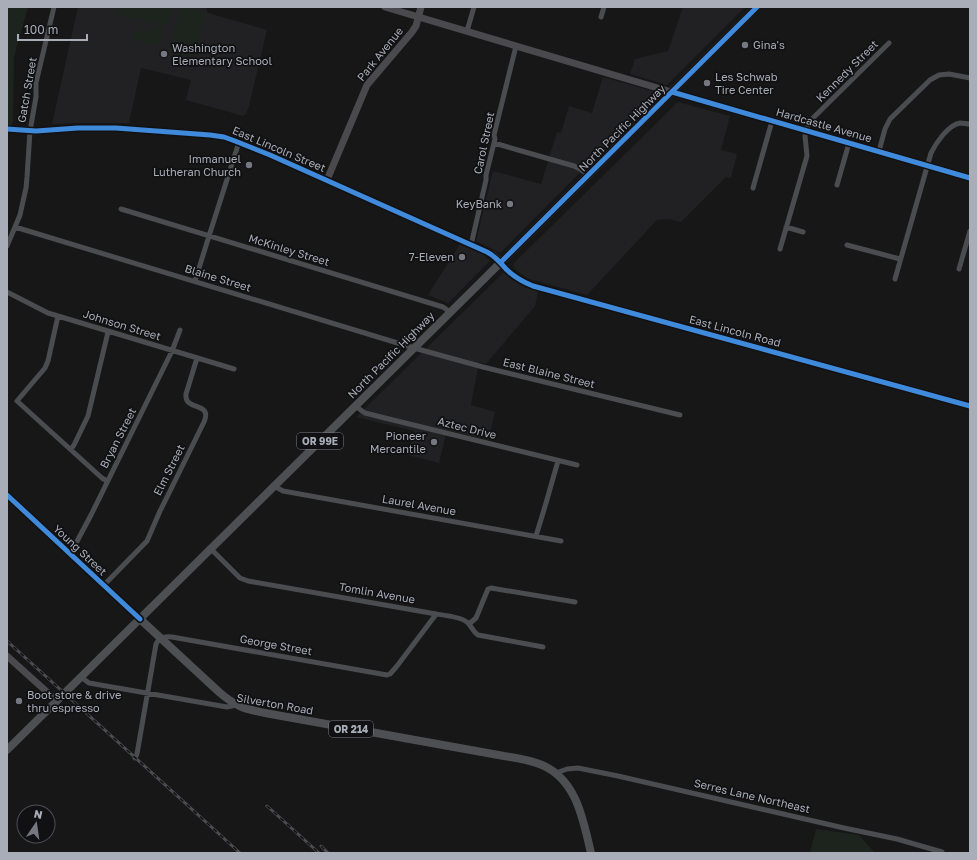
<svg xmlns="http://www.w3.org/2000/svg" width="977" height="860" viewBox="0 0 977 860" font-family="'Golos Text',sans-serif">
  <rect width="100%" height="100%" fill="#171717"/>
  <path fill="#212123" d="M78,7H206L208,13L267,30L249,106L246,114L243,116L186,100L191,80L141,68L129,123H79L52,124Z
    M683,7H745L667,85L630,74L635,59L668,51Z
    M603,77L659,93L500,253L476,241L493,171L541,184L557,132L561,133L569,106L592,113Z
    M678,102L730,116L721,150L737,154L731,178L726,177L681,222L669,219L657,220L587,295L529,279L521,274L513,267L514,263Z
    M460,244L482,253L490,261L448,303L428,295Z
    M504,272L517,282L527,288L538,291L535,306L486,364L479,362L471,405L495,412L488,440L447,430L439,463L408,455L414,431L356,417Z"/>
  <path fill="#1d241e" d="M7,7H28L14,57L13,122L7,132Z
    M118,7H172L168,26L117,14Z
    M180,7H186L205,11L194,58L169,52Z
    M150,25L164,29L160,45L146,44L132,40L134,29L148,32Z
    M816,829L859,835L875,853H810Z"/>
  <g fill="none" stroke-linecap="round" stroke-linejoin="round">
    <path stroke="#4b4c50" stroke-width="5" d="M601,17L604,7
      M467,31L474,7
      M494,143L574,166L580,169L588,175
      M879,151L885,129L890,119L930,80L939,75L949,74L970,78
      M837,185L849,143
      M753,188L772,121
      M121,209L443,307L450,312
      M15,227L414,348L483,367L680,415
      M786,227L803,232
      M471,245L486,180V175L495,139L494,135L516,46
      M847,245L900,259
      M7,246L20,215L26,188L27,177L30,131L36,97V83L54,7
      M780,249L807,156L805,136L809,122L889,43
      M501,262C510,273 520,281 533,286L970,406
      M959,269L970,231
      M895,279L931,153C936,143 948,125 960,123C963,123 967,124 970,124
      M195,281L209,236L239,142
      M7,292L48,313L234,369
      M58,316L48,361L45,368L17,401L102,478L107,481
      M355,406L365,413L393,420L577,465
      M71,449L74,445L88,416L108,332
      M274,486L283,491L561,541
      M536,536L546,503L558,461
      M211,549L240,578L248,581L436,614C443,615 463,617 468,623C472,627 473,632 478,635L543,647
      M70,553L74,547L91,515L172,351L180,330
      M104,585L147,541L160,511L171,489L204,422C213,401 184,412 186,394L197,358
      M469,624L476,618L488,589L491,588L575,602
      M81,677L89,683L227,707L236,705
      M135,758L137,754L156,644C159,637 165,636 172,637L387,675L390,674L397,666L434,617L436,614
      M556,773L567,769L578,768L618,776L844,828L897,839L942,852"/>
    <path stroke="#4a4a4e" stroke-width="7" d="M385,7L661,89L970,178
      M7,129L36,131L78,128H116L210,135L224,137L235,141L270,155L471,245L493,255L501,262
      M327,180L367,85L412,32L416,26L421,7
      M7,495L140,619
      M7,656L57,701"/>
    <path stroke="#4d4f52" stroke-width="8" d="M140,619L219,692C235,706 244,709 265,713L504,756C517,758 530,760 542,765C577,780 583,820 591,853
      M7,750L482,281L757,7"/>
    <defs>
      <path id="rail" d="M7,641L240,853
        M267,806L319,853
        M321,846L328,853"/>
    </defs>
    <use href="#rail" stroke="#4b4c4f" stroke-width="3"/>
    <use href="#rail" stroke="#111113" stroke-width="1.5" stroke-dasharray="4.5" stroke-linecap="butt"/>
    <defs>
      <path id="cycleway" d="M672,92L970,178
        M7,129L36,131L78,128H116L210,135L224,137L235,141L270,155L487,252C495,256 500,262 506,269C514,277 523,282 533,286L970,406
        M501,262L757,7
        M7,495L140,619"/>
    </defs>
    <use href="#cycleway" stroke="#111113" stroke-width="8"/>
    <use href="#cycleway" stroke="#408adc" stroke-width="5"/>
  </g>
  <g fill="#757880" stroke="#111113" stroke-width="1.5">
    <circle cx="745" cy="45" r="4"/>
    <circle cx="164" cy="54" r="4"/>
    <circle cx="707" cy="83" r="4"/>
    <circle cx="249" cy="165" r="4"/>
    <circle cx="510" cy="204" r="4"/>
    <circle cx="462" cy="257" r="4"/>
    <circle cx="434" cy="442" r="4"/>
    <circle cx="19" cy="701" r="4"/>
  </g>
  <g text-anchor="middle" stroke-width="3.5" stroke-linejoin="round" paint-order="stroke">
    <g fill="#111113" stroke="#7b7e86" stroke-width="1">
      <rect x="297" y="433" width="46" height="16" rx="3"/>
      <rect x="329" y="721" width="44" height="16" rx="3"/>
    </g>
    <g font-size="10" font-weight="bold" fill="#a8adb8">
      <text x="320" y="445">OR 99E</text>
      <text x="351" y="733">OR 214</text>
    </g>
    <g font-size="11" fill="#a8adb8" stroke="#111113" text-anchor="start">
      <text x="753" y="49">Gina's</text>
      <text x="172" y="52">Washington<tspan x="172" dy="13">Elementary School</tspan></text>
      <text x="715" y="81">Les Schwab<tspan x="715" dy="13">Tire Center</tspan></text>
      <text x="241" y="163" text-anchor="end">Immanuel<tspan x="241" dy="13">Lutheran Church</tspan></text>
      <text x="502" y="208" text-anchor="end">KeyBank</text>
      <text x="454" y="261" text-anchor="end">7-Eleven</text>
      <text x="426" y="440" text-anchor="end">Pioneer<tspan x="426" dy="13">Mercantile</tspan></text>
      <text x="27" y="699">Boot store &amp; drive<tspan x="27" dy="13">thru espresso</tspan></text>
    </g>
    <g font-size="11" fill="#a8adb8" stroke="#111113">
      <text transform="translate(380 54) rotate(-51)" y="4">Park Avenue</text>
      <text transform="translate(847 71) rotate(-45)" y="4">Kennedy Street</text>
      <text transform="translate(27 90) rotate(-80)" y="4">Gatch Street</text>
      <text transform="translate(824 125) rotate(16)" y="4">Hardcastle Avenue</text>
      <text transform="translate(622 128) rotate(-45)" y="4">North Pacific Highway</text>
      <text transform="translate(484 143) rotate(-78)" y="4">Carol Street</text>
      <text transform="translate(279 149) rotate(23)" y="4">East Lincoln Street</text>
      <text transform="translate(289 250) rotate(17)" y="4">McKinley Street</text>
      <text transform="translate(218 278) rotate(17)" y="4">Blaine Street</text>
      <text transform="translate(122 325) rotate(17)" y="4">Johnson Street</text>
      <text transform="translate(735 331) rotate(15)" y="4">East Lincoln Road</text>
      <text transform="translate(391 355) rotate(-45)" y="4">North Pacific Highway</text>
      <text transform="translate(549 373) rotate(14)" y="4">East Blaine Street</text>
      <text transform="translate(467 428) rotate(14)" y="4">Aztec Drive</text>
      <text transform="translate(118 438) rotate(-63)" y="4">Bryan Street</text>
      <text transform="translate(169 470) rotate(-63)" y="4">Elm Street</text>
      <text transform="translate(419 505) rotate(10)" y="4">Laurel Avenue</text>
      <text transform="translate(80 550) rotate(43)" y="4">Young Street</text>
      <text transform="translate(377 593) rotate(10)" y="4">Tomlin Avenue</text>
      <text transform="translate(276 645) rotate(10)" y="4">George Street</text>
      <text transform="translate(275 704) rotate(10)" y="4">Silverton Road</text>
      <text transform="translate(752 796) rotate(13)" y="4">Serres Lane Northeast</text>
    </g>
  </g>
  <rect width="977" height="860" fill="none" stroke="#a8adb8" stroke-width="16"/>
  <g transform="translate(36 824) rotate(13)"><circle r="19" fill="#111113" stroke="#4d4f55"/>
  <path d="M0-3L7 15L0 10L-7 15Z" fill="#757880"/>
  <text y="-6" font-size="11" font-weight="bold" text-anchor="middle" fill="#a8adb8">N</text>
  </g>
  <path d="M18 34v6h69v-6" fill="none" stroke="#a8adb8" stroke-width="2"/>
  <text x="24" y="34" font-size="12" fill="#a8adb8" stroke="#111113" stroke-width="3" paint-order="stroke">100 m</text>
</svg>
